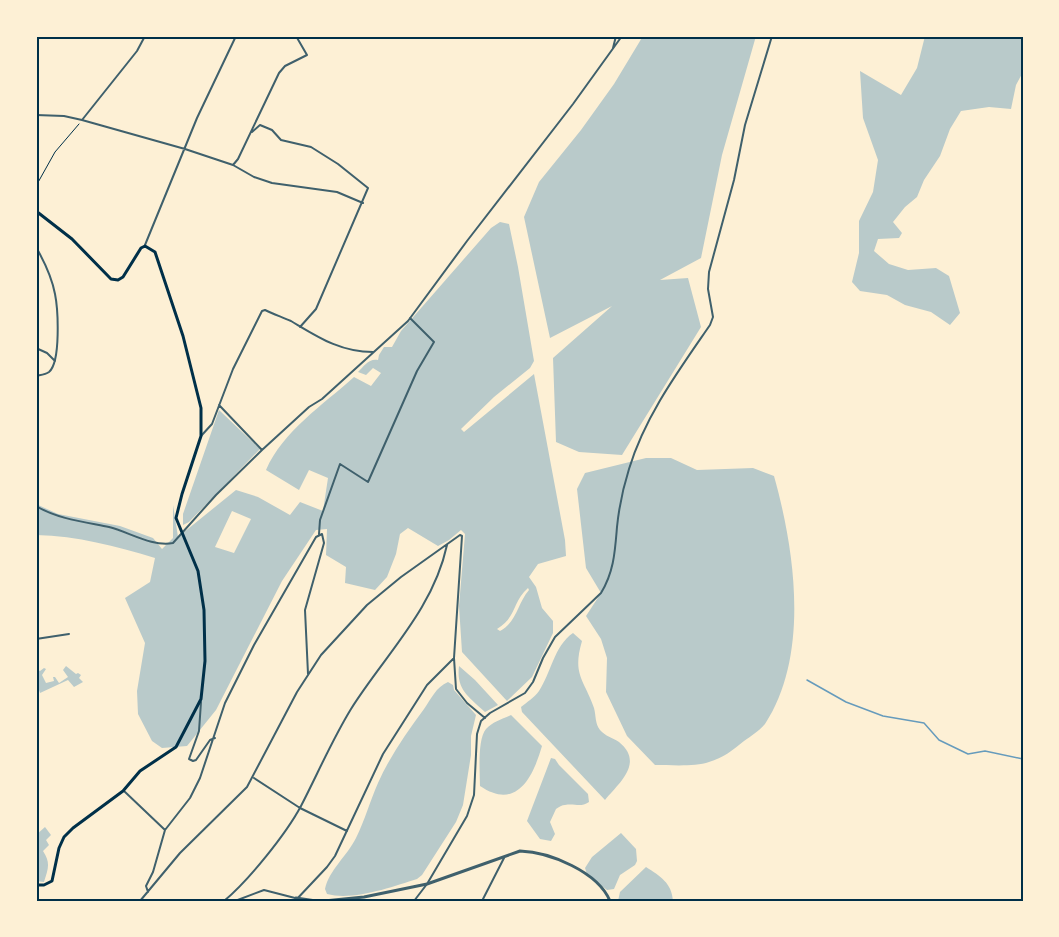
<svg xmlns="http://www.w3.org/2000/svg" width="1059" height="937" viewBox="0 0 1059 937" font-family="Manrope,sans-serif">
  <rect width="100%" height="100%" fill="#fdf0d5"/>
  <path fill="#b9caca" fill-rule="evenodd" d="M643,36H756L722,155L701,258L660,280L688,278L701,327L622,455L579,452L556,442L553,358L612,306L550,338L524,217L539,182L581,130L614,84Z
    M925,36H1023V72L1016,85L1011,109L989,107L961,111L950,129L940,156L924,180L917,197L905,207L893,222L902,233L899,238L878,239L874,251L889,264L908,270L936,268L949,276L960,313L950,325L931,312L905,305L887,295L860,291L852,282L859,253V221L873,192L878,160L863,118L860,71L901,95L917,68Z
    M500,222L509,224L518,267L534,361L530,368L494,397L461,429L464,432L534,374L565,540L566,556L538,564L529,577L536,587L542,608L553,621V633L532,677L507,701L462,652L459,606L465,534L461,530L449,540L438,546L408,528L400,534L396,554L387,577L375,590L345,583L346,567L326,555L327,529L316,530L282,581L216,710L187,746L162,748L152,741L138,714L137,691L145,643L125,598L150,582L155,558C115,546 78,536 36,535V504L58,514L120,526L153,538L162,549L173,538V505L178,537L236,490L258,497L290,515L300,502L323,511L328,478L309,470L299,490L266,470C283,431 323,405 354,377L371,386L381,373L373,368L366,375L358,372C364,366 369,358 378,360L379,355L384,347H392L401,331L491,228ZM232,511L251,519L234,553L215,547ZM528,588L529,590C517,604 517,622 500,631L497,629C517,617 512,602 528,588Z
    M219,410L260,449L189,522L183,525V514Z
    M646,458H671L697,470L753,468L774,476C795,551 810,655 765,724C760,730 751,736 744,741C733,750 723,758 709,762C695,767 670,765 655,765L627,736L606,692L607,658L601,639L586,616L601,593L586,568L577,489L585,473Z
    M573,633L582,641C572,675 584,679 594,708C596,715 595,724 600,730C605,736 613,738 619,742C645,763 618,784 605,800L522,712L521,707C527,702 534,698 539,691C551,673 554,646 573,633Z
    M66,666L76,674L78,673L81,675L79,678L83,682L74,687L68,680L40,693L36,681V669L40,671L44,668L46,669L42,675L46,683L54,681L53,677H55L59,683L68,677L63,670Z
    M459,666L475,680L498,705L485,712C469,697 456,690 459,666Z
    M448,682L453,685L454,690L476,715L471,736V755L463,805L456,822L422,875L417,879C392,887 353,901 327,894L325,889C329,870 347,856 356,838C365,820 370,801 378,783C390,756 407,732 424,709C431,699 436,687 448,682Z
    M511,715L542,746C533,777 517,811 480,786C480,773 477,740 486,729C492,722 502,719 511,715Z
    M551,758L555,759L559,765L588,794L589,802C580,808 575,803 565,805C562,805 559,807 556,809L550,822L555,834L551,841L540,839L527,821Z
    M45,827L51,835L46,840L49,845L43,851C51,863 48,869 44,882L36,881V835Z
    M621,833L636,849L637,861L635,865L620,875L614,889L607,890L587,874L585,868L592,857Z
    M646,867C660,876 672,883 673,901H618L620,892Z"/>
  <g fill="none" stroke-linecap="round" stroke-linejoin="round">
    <path stroke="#669bbc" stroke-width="1.5" d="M807,680L846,702L883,716L924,723L939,740L968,754L985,751L1023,759"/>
    <path stroke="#003049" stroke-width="1" d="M36,186L55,152L79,124"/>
    <path stroke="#3f606c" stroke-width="2" d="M613,48L616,36
      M36,115L64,116L82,120L185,149L233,165L238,159L279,73L285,66L307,55L296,36
      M82,120L137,51L145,36
      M252,132L260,125L272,130L281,140L311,147L338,164L368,188L316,309L300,327
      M233,165L254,177L272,183L337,192L363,203
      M145,245L197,118L236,36
      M36,247C44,261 52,278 55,294C58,309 61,362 49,372C45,375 40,375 36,376
      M36,348L47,353L55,361
      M219,405L262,450
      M201,436L212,424L233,369L262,311L265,310C273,314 282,317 291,321C318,337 340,352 373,352
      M36,506C58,519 84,522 109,527C129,532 152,547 173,543L216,495L262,450L309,407L322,399L408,321L467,241L573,104L622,36
      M319,534L320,520L340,464L368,482L417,371L434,342L410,318
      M36,639L69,634
      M454,658L456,689L467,703L485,718
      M201,702L199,731L189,759L193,761L196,760L210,740L215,738
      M254,778L300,808L347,831
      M124,791L165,830
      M148,892L146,886L153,872L165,830L190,798L200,778L225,703L254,645L316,537L322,534L324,543L305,610L308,674
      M140,901L180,853L247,787L297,692L321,655L367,605L401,577L460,535
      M224,901C249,880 286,834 301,806C318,773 332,740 351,709C385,655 433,610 447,545
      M235,901L264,890L295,898
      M295,901L327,867L335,856L383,754L427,685L454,658L462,536L460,535
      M414,901L427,884L467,816L474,795L477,734L481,721L490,713L525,693L533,682L543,658L555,637L601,593C614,572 615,551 617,527C619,507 623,488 629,469C645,416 679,370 710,325L713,317L708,289L709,272L734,180L745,125L772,36
      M482,901L504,858"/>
    <path stroke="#3f606c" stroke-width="3" d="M296,898L316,901
      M324,901L364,897L427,884L520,851C550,852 598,872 610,901"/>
    <path stroke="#003049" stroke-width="3" d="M36,211L72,239L111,279L118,280L123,277L141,248L145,246L155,252L183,336L201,408V436L182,494L176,518L198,571L204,610L205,661L201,699L176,747L140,771L123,791L73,828L64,837L59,848L52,881L44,885H36"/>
  </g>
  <rect width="1059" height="937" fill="none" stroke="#fdf0d5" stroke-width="75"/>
  <rect x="38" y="38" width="984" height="862" fill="none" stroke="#003049" stroke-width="2"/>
</svg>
